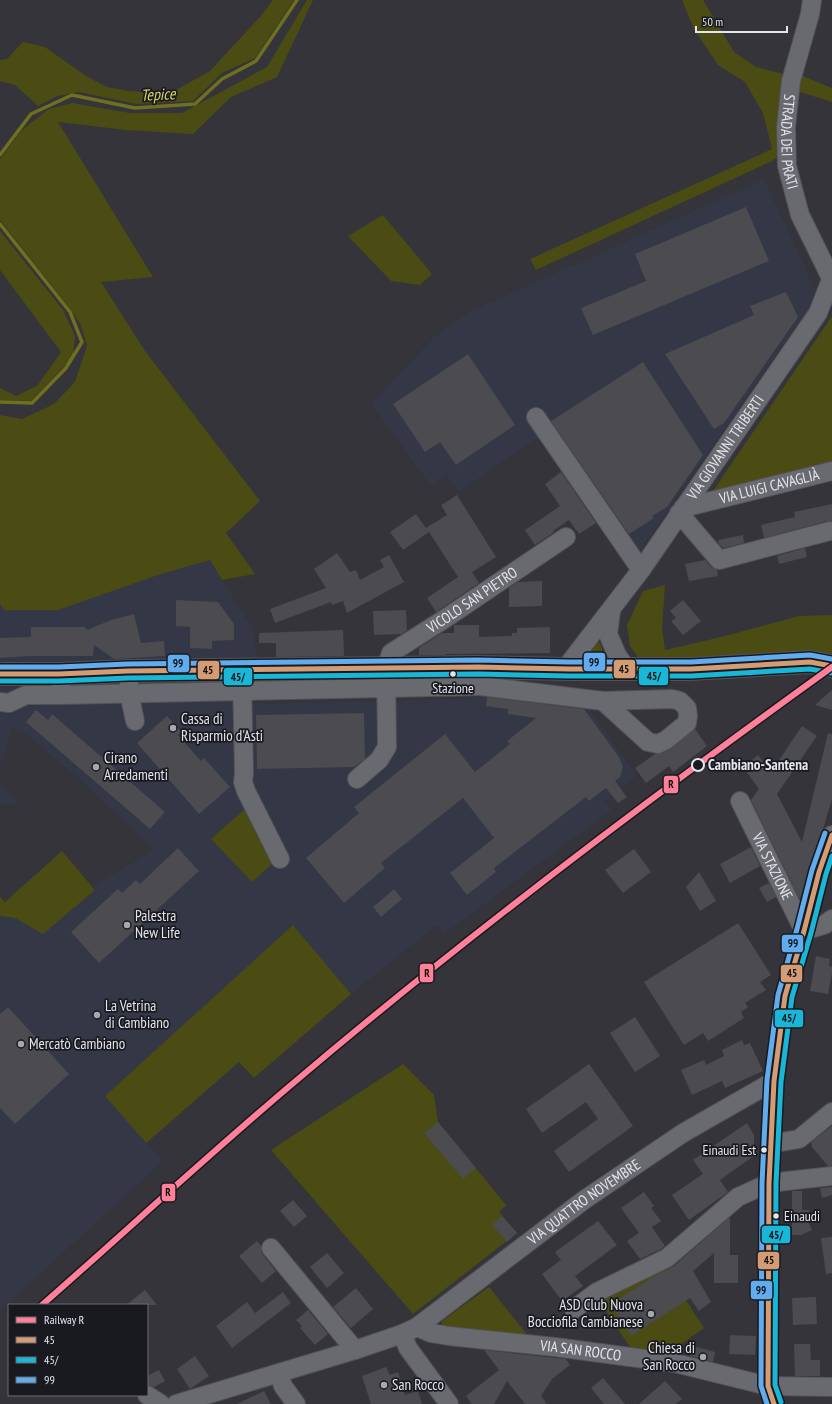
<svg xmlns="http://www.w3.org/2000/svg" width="832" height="1404" viewBox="0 0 832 1404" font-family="'PT Sans Narrow',sans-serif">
  <rect width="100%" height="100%" fill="#34343a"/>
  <path fill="#333746" d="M764,179L818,295L635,558L549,430L459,492L446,475L431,486L371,404L434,337L469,312Z
    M210,560L253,629L259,665L0,669V604L5,610L158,575Z
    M0,687L232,693L246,808L252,882L248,784V704L470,699L474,693L587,706L637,776L605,801L612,810L444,934L437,925L351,994L293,925L105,1096L163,1161L0,1311V916L15,918L43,933L95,890L93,886L154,850L141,837L77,777L24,733L12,728L4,756L0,763Z
    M0,782L20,804H0Z"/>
  <path fill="#4b4c14" d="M273,0H294L255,58L222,73L193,101L136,104L79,92L57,96L38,106L15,85L0,81V60L7,59L23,42L45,47L86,76L107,87L128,91L169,94L210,71L260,17Z
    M307,0H313L277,77L231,97L193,134L126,130L58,122L153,277L101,282L145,351L260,501L226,533L255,574L222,580L210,560L158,575L58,610H4L0,604V415L22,419L54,404L75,382L87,346L81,325L68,306L0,220V159L22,130L49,109L72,103L130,113H182L267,67Z
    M682,0H703L734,52L756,67L787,75L780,156L772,161L536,270L530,259L772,149L763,113L745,82L718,65L694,29Z
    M800,75L832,88V102L797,91Z
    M383,215L432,274L420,285L391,281L348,236Z
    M0,231L63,310L75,336L73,357L31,401L0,400V388L16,396L37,386L61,352L0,270Z
    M832,316V468L709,496L713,491Z
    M665,585L662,628L665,650L721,637L799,616L832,615V653L794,652L751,656L640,660L630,646L627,625L643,591Z
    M597,640C603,647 604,653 600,661L590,662L587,657L588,648Z
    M246,808L273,863L252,882L211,839Z
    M62,851L95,890L43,934L15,918L0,916V897L5,902Z
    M293,925L351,994L254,1078L239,1062L146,1143L105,1096Z
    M403,1064L434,1095L438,1122L506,1205L499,1212L517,1233L413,1314L271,1150Z
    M665,1268L704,1328L666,1355L633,1352L599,1300Z
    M489,1287L529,1337L442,1328V1321Z"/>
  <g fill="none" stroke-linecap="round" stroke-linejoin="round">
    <path stroke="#6f701d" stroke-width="3.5" d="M0,155L31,114L72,95L135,108L195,104L222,79L256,61L297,0
      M0,224L70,312L82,342L66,368L32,403L0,402"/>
  </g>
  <path fill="#4b4b50" d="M746,207L769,261L593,335L581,308L646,281L635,254Z
    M786,292L798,317L724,423L714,429L665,354L754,315L750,306Z
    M468,354L515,425L456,465L440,442L425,452L393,404Z
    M643,362L703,455L667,507L652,516L654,518L629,534L551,421Z
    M561,472L596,523L579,534L569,520L553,531L554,532L535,545L525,530L560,506L545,484Z
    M457,495L496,557L472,572L479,583L436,612L427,598L458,577L429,532L403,550L390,532L416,514L428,531L426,528L447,515L441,505Z
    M832,504V521H827L764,538L761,525L795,517L794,512Z
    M743,535L744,543L723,548L719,544L718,540Z
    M805,548L807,557L779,564L777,556Z
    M337,553L350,572L356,570L360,580L384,567L380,560L389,555L404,582L347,613L343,601L332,605L331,602L275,623L270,609L326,588L314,569Z
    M705,560L711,567L717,570L718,576L689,581L685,564Z
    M542,581V606L509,607V588L518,582Z
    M176,600L218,602L234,624V640L212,641V649L190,648V627L176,626Z
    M683,600L701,621L683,635L671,621L676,618L670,611Z
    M406,610L407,630L402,634L374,635L373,611Z
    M134,614L141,643L164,641L165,656L114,659L94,645L93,656H30L0,658V638L31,637V627H85L87,630L111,620Z
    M454,625H479V637L512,636V633H517V628L550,627V653L445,654V655H419V648L442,633H454Z
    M343,630L344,656L276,657V643H259V633Z
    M832,690V710L815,705Z
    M487,697L584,709L619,757L623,767L620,777L615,781L627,797L618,803L606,788L589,801L586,797L494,868L496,872L467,895L450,873L494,838L463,798L381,863L385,868L344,903L306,858L359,813L354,807L445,734L475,772L510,744L507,741L536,718L508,714V709L486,706Z
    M36,710L48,720L52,714L165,812L150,829L26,722Z
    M364,713L365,759L354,767L257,769L256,715Z
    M167,716L181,732L178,735L201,761L204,758L230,787L199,814L137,743Z
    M802,726L817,736L777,794L802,842L828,733L832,734V799L823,829L809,869L800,900L751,800L759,789L743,767L758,755L771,772Z
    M695,729L707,746L673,772L669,766L646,783L635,768L655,754L663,753L672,748Z
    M751,847L760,866L730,883L720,864Z
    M178,848L199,871L99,963L71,932L118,889L122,893L136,880L140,884Z
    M634,849L651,872L623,893L605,870Z
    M699,872L716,901L700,911L686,887Z
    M769,883L776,897L767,902L759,888Z
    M394,889L402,899L381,917L373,907Z
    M738,923L771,975L760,982L766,990L745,1003L748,1007L741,1012L744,1018L708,1041L703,1033L684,1045L644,982Z
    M816,956L830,959L829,966L832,967V973L828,994L810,991Z
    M8,1007L69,1074L15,1124L0,1108V1014Z
    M635,1017L660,1056L635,1072L610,1033Z
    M742,1040L744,1045L750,1043L763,1071L725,1088L722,1081L692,1095L681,1070L704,1060L706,1065L724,1056L722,1050Z
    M589,1064L633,1126L569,1172L554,1151L598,1119L586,1102L542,1133L526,1109Z
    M438,1122L476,1168L463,1179L424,1133Z
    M747,1123L754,1135V1148L758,1153L720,1180L728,1192L689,1220L672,1195L703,1174L693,1160Z
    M832,1126V1166H828L812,1147L811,1142Z
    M832,1187V1195L822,1198L820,1188Z
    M792,1191H802V1210H809V1224L812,1230L801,1235H792Z
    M644,1192L654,1206L651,1208L661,1221L652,1227L665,1246L661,1249L640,1259L627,1241L639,1233L621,1208Z
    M293,1200L307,1216L294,1227L280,1211Z
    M502,1216L517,1233L507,1242L492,1225Z
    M730,1217V1255H738V1283H714V1253L693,1271L711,1302L699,1311L690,1298L631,1336L611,1304L653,1277L674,1266Z
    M598,1221L617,1245L575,1276L583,1286L562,1301L542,1274L561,1260L555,1252Z
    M832,1237V1273L826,1274L821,1238Z
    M257,1241L261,1246V1250L263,1255L276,1271L262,1283L239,1256Z
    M327,1253L344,1273L327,1288L310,1267Z
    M356,1288L373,1309L351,1328L333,1307Z
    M145,1290L157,1305H126Z
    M283,1292L291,1303L232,1348L216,1326L247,1302L255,1313Z
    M816,1297L817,1324L793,1325L792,1298Z
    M308,1310L328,1334L315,1345L300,1328L302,1326L296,1320Z
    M730,1335L756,1336L755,1355L729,1354Z
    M794,1344H810L811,1360H820V1376H795Z
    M697,1347L715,1352L713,1362L690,1356V1352L692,1348Z
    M484,1350L566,1359L570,1365L552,1379L541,1396L547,1404H525L507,1381L494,1404H472L466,1396L499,1370Z
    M195,1356L209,1376L190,1389L177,1369Z
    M386,1367L390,1375L398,1372L405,1395L418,1391L422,1404H371L362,1376Z
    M159,1370L165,1381L154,1387L147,1385V1376Z
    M603,1378L625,1404H604L591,1388Z
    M665,1381L682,1399L676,1404H639Z
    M264,1391L271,1404H237Z"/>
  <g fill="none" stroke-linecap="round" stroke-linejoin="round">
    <defs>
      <g id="minor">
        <path id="s1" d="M812,0L810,14L791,81L786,127L787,166L800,215L831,278"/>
        <path d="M536,417L641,570"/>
        <path id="s2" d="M683,508L832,471"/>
        <path d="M679,513L719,560L830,531"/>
        <path d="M611,611L608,634L617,655L627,669"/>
        <path id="s3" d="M569,669L571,661L641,570L818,313L832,277"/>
        <path d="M59,674L62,695L480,686"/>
        <path d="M479,674L480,686L603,701L648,742L658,744L666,740L687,723L688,716L687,708L680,701L672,699L603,701"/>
        <path d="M242,679L244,773L243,782L246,791L280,859"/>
        <path d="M129,682V693L135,721"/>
        <path d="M0,702L9,703L26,695H62"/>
        <path id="s4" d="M357,779L379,760L387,747L386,668L391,653L446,618L566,537"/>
        <path id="s5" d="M740,801L804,931"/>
        <path d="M804,931L824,925L832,919"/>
        <path d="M770,1144L799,1139L832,1112"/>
        <path d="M271,1248L355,1350"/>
        <path d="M574,1309L597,1292L667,1258L738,1197L769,1183L832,1176"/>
        <path id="s6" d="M417,1327L431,1333L449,1336L555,1347L675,1363L768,1386L832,1387"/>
        <path d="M402,1334L408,1348L449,1404"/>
        <path d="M279,1373L283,1386L296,1404"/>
        <path d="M147,1395L161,1404"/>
        <path id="s7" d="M176,1404L355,1350L402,1334L417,1327L584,1200L683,1133L774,1081"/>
        <path d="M774,1404L768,1386L769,1183L774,1081L785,996L804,931L819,872L832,835"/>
      </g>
      <path id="major" d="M0,674H59L128,671L478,667L569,669H691L810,662L832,666"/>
    </defs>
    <use href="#minor" stroke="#515157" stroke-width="20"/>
    <use href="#major" stroke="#515157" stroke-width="24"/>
    <use href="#minor" stroke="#696a6f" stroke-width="18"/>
    <use href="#major" stroke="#6a6b75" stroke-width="22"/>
    <defs>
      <path id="bus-1" d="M0,674H59L128,671L478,667L569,669H691L810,662L832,666
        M774,1404L768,1386L769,1183L774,1081L785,996L804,931L819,872L832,835"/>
      <path id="bus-2" d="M0,681H59L128,678L478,674L569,676H691L810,669L831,673
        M781,1402L775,1385L776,1183L781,1082L792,997L811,933L826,874L832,856"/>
      <path id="bus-3" d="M0,667H59L128,664L478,660L569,662H691L810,655L832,659
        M767,1404L761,1386L762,1183L767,1080L778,995L797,929L812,870L825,833"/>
    </defs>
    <use href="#bus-1" stroke="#191a1f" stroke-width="8"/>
    <use href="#bus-2" stroke="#191a1f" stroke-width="8"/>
    <use href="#bus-3" stroke="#191a1f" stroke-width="8"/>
    <use href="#bus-1" stroke="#d39c74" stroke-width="5"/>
    <use href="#bus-2" stroke="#1ab6d8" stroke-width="5"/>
    <use href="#bus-3" stroke="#60acee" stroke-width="5"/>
    <defs>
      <path id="rail-1" d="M42,1305C125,1232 206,1157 291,1085C465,937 647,800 832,667"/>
    </defs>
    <use href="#rail-1" stroke="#191a1f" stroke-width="9"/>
    <use href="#rail-1" stroke="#ff8098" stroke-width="6"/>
  </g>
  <g fill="#e4e6ee" stroke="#191a1f" stroke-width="1.5">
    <circle cx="453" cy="674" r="3.5"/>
    <circle cx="764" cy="1150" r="3.5"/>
    <circle cx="776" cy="1216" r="3.5"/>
  </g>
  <g fill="#a6a8af" stroke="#191a1f" stroke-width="1.5">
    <circle cx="173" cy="728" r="4"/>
    <circle cx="96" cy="767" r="4"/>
    <circle cx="127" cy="925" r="4"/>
    <circle cx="97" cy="1015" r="4"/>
    <circle cx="21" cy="1044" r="4"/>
    <circle cx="651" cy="1314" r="4"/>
    <circle cx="703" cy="1357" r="4"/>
    <circle cx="384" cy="1385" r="4"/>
  </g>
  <circle fill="#191a1f" stroke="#e4e6ee" stroke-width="2" cx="698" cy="765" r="6"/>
  <g text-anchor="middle" stroke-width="3.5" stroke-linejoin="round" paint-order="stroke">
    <g font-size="14" fill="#e4e6ee" stroke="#191a1f">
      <text x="453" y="693">Stazione</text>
      <text x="756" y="1155" text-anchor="end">Einaudi Est</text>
      <text x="784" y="1221" text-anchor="start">Einaudi</text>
    </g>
    <g font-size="15" fill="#e4e6ee" stroke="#191a1f">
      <text dy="5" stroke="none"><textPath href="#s1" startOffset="145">STRADA DEI PRATI</textPath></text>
      <text dy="5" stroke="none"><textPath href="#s3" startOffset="272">VIA GIOVANNI TRIBERTI</textPath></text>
      <text dy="5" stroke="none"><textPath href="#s2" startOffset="89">VIA LUIGI CAVAGLIÀ</textPath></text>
      <text dy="5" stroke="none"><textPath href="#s4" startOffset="236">VICOLO SAN PIETRO</textPath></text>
      <text dy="5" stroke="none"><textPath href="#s5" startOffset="73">VIA STAZIONE</textPath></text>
      <text dy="5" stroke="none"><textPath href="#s7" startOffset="462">VIA QUATTRO NOVEMBRE</textPath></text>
      <text dy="5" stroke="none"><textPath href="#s6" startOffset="166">VIA SAN ROCCO</textPath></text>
    </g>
    <g font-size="15" fill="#e4e6ee" stroke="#191a1f" text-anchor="start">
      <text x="181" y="724">Cassa di<tspan x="181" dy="17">Risparmio d'Asti</tspan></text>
      <text x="104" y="763">Cirano<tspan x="104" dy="17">Arredamenti</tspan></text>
      <text x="135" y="921">Palestra<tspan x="135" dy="17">New Life</tspan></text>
      <text x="105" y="1011">La Vetrina<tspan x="105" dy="17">di Cambiano</tspan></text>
      <text x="29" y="1049">Mercatò Cambiano</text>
      <text x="643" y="1310" text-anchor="end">ASD Club Nuova<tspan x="643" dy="17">Bocciofila Cambianese</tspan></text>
      <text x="695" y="1353" text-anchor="end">Chiesa di<tspan x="695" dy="17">San Rocco</tspan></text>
      <text x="392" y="1390">San Rocco</text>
    </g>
    <g font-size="15" font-weight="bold" fill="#e4e6ee" stroke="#191a1f" text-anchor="start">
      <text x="708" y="770">Cambiano-Santena</text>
    </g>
    <g font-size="16" font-style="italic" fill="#d5d763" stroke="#191a1f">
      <text transform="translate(158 94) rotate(-3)" y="6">Tepice</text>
    </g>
  </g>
  <g stroke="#191a1f" stroke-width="1.5">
    <rect x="583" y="652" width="23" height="20" rx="4" fill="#60acee"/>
    <rect x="167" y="654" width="23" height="19" rx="4" fill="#60acee"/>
    <rect x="613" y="659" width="23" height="20" rx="4" fill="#d39c74"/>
    <rect x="197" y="660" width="23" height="20" rx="4" fill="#d39c74"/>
    <rect x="638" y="666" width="31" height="20" rx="4" fill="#1ab6d8"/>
    <rect x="223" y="667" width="30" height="19" rx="4" fill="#1ab6d8"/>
    <rect x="663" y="775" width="16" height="19" rx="4" fill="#ff8098"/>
    <rect x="781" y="934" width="23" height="19" rx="4" fill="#60acee"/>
    <rect x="419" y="963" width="15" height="20" rx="4" fill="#ff8098"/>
    <rect x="780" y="964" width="23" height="19" rx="4" fill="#d39c74"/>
    <rect x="774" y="1009" width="30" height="19" rx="4" fill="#1ab6d8"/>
    <rect x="161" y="1183" width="15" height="19" rx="4" fill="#ff8098"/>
    <rect x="761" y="1225" width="30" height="19" rx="4" fill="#1ab6d8"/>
    <rect x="757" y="1251" width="23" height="19" rx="4" fill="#d39c74"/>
    <rect x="750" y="1280" width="23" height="20" rx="4" fill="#60acee"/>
  </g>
  <g font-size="11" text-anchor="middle" font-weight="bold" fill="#111">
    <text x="594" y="666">99</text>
    <text x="178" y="667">99</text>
    <text x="624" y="673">45</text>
    <text x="208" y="674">45</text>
    <text x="654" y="680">45/</text>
    <text x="238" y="681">45/</text>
    <text x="671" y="788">R</text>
    <text x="793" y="947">99</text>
    <text x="427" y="977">R</text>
    <text x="792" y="977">45</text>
    <text x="789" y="1022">45/</text>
    <text x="168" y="1196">R</text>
    <text x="776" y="1239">45/</text>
    <text x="769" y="1264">45</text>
    <text x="761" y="1294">99</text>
  </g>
  <rect x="8" y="1304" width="140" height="92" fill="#191a1f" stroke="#6a6c72"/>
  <rect x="16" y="1317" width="20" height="6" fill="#ff8098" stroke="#6a6c72"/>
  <text x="44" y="1324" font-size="12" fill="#e4e6ee">Railway R</text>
  <rect x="16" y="1337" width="20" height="6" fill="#d39c74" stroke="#6a6c72"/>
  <text x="44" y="1344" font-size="12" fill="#e4e6ee">45</text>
  <rect x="16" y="1357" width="20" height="6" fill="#1ab6d8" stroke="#6a6c72"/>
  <text x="44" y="1364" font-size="12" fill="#e4e6ee">45/</text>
  <rect x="16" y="1377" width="20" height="6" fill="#60acee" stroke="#6a6c72"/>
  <text x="44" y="1384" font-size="12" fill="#e4e6ee">99</text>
  <path d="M696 26v6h91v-6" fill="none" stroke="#e4e6ee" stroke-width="2"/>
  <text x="702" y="26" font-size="12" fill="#e4e6ee" stroke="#191a1f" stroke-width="3" paint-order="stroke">50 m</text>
</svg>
